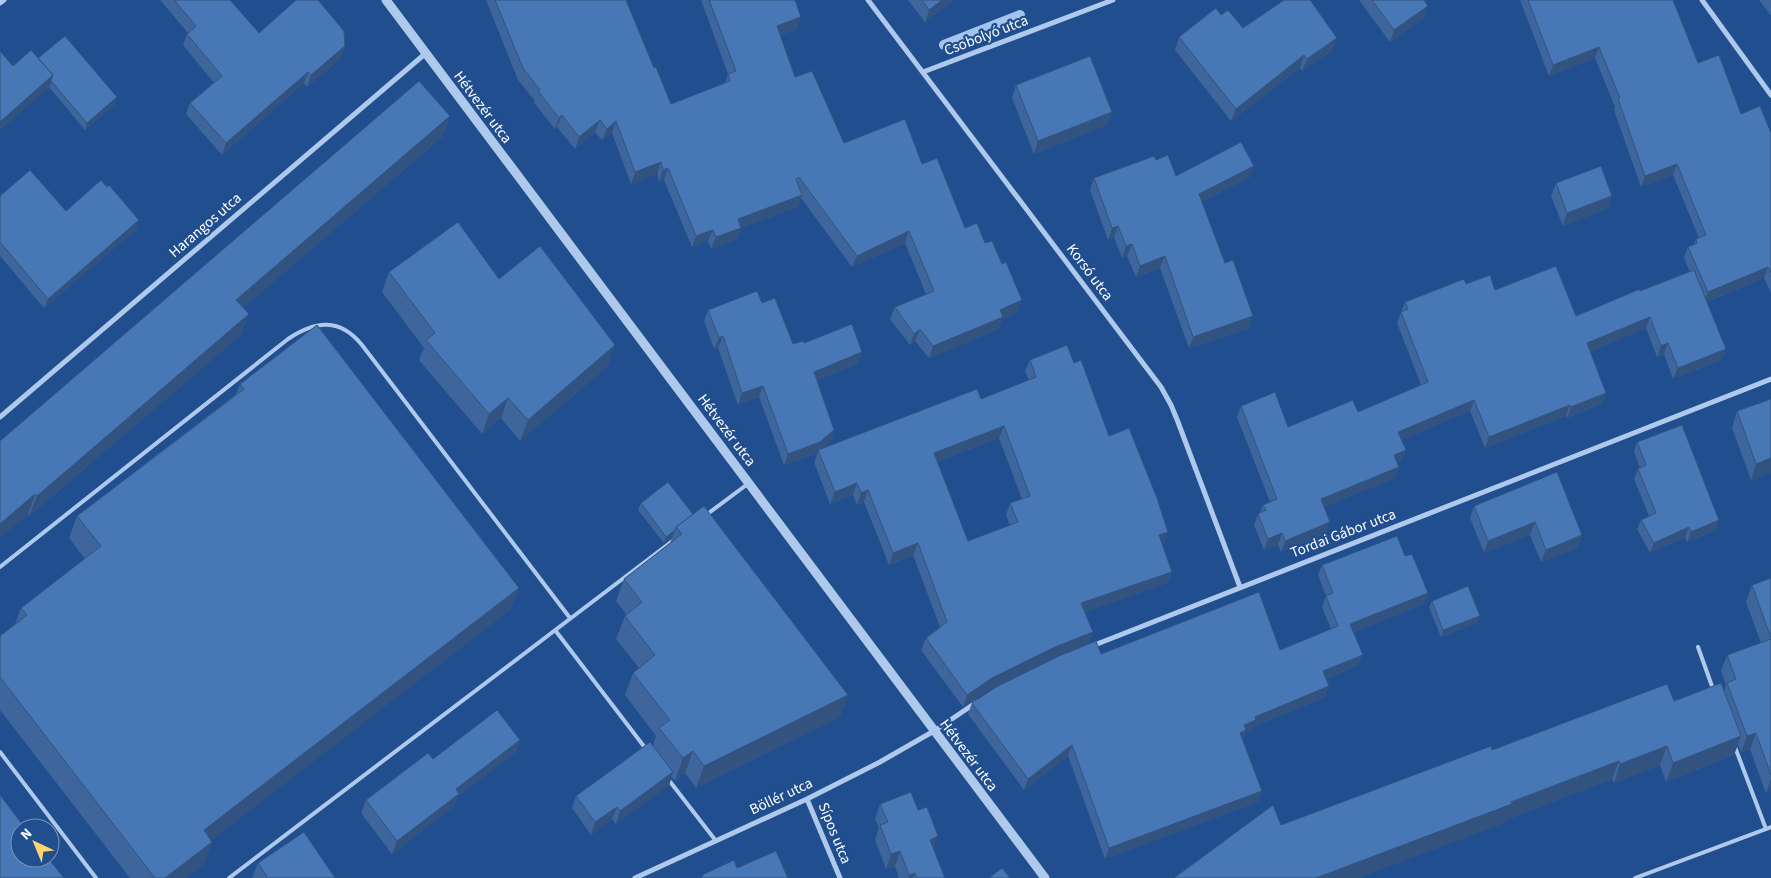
<svg xmlns="http://www.w3.org/2000/svg" width="1771" height="878" viewBox="0 0 1771 878" font-family="'Source Sans 3',sans-serif">
  <rect width="100%" height="100%" fill="#204e8e"/>
  <g fill="none" stroke-linecap="round" stroke-linejoin="round">
    <path stroke="#a2c4ee" stroke-width="10" d="M944,45L1020,15"/>
    <path stroke="#afc9ec" stroke-width="4" d="M706,515L749,483
      M0,567L288,339C316,320 340,318 362,345L570,618
      M555,630L646,749
      M1698,647L1713,689
      M1735,747L1766,829
      M0,752L96,878
      M668,779L716,841
      M229,878L675,539
      M1635,878L1771,827"/>
    <path stroke="#afc9ec" stroke-width="5" d="M868,0L1161,387L1171,405L1178,422L1240,587
      M1702,0L1771,95
      M0,3L4,0
      M923,72L1113,0
      M0,417L426,53
      M1092,646L1771,379
      M807,799L840,878
      M635,878L807,799L880,762L934,731L977,702"/>
    <path stroke="#afc9ec" stroke-width="9" d="M386,0L1045,878"/>
  </g>
  <path fill="#3e669c" fill-rule="evenodd" d="M160,0H230L259,33L341,58L307,87L304,83L222,155L186,114L190,103L214,83L183,45L187,34L188,33Z
    M486,0H626L654,68L671,104L725,83L728,74L701,0H795L797,29L780,35L795,77L844,143L922,164L965,228L985,243L1018,312L1002,319L999,329L929,358L915,341L910,345L890,319L895,307L926,294L905,243L852,267L801,198L798,207L741,228L737,239L711,249L708,241L692,247L664,180L659,182L657,174L631,184L612,133L602,140L595,132L575,149L557,127L555,129L534,103L535,101L518,80Z
    M908,0H954L925,22Z
    M1359,0H1424V18L1390,42Z
    M1520,0H1673L1698,63L1741,114L1771,133V293L1764,278L1707,302L1726,349L1722,360L1673,379L1664,354L1657,357L1646,328L1590,352L1606,393L1602,404L1567,418L1566,416L1485,448L1470,411L1401,440L1406,450L1401,461L1397,463L1395,478L1324,507L1326,533L1281,552L1278,545L1264,550L1254,525L1258,514L1260,513L1263,505L1270,502L1237,417L1241,406L1288,427L1358,412L1421,385L1397,323L1405,302L1466,284L1495,290L1576,316L1690,272L1684,258L1688,247L1694,245L1696,239L1699,238L1673,175L1641,187L1614,110L1615,107L1595,58L1549,76Z
    M1759,0H1771V16Z
    M1221,15L1243,28L1332,51L1302,71L1300,68L1231,121L1175,50L1179,37Z
    M0,51L13,66L38,58L115,104L85,130L49,87L0,130Z
    M1016,85L1112,112L1107,125L1034,154L1012,98Z
    M450,116L442,137L243,308L249,314L241,335L29,516L28,515L0,441Z
    M1156,160L1176,176L1250,177L1202,202L1249,328L1189,348L1160,268L1136,277L1127,256L1122,258L1114,237L1108,240L1090,190L1094,178Z
    M1556,183L1612,196L1608,208L1563,226L1551,196Z
    M0,196L66,211L136,230L44,308L0,256Z
    M389,272L499,279L608,366L520,441L501,418L482,434L419,360L424,348L382,292Z
    M762,303L793,344L804,343L858,364L817,380L834,430L830,442L822,449L981,399L1029,380L1025,371L1030,360L1074,363L1109,436L1164,544H1162L1172,572L1167,583L1085,612L1089,644L1051,659L988,690L963,707L921,650L926,638L940,627L913,555L889,565L864,502L857,505L853,495L830,504L814,462L818,452L815,454L784,465L759,397L738,405L718,348L714,349L704,321L708,310ZM999,438L1022,499L1010,503L1006,515L1010,525L968,541L937,462Z
    M240,384L519,588L510,610L211,840L212,842L204,864L186,878H130L0,710V636L15,624L21,608L85,559L69,538L77,516L236,394Z
    M1737,411L1771,472L1751,480L1732,428Z
    M1637,442L1719,520L1716,530L1687,542L1685,537L1650,553L1637,529L1641,520L1649,516L1634,479L1638,469L1640,468L1634,452Z
    M641,503L693,514L848,695L840,717L696,788L685,773L675,781L672,777L669,785L616,824L612,819L591,835L572,808L576,796L653,746L656,736L625,695L633,673L639,668L616,639L625,616L627,615L616,601L624,579L670,543L673,536L664,543L638,510Z
    M1474,506L1582,535L1578,548L1541,562L1530,535L1484,553L1470,518Z
    M1405,556L1428,593L1424,604L1354,632L1359,665L1326,679L1325,697L1253,727L1252,731L1245,733L1243,740L1262,791L1258,802L1105,859L1068,756L1024,790L968,714L972,703L1101,654L1280,650L1331,629L1322,607L1326,596L1318,575L1322,565Z
    M1771,578V791L1766,793L1750,749L1741,752L1738,744L1734,755L1666,782L1660,765L1614,783L1612,779L1506,820L1505,823L1281,825L1492,750L1674,701L1724,691L1726,685L1721,671L1727,655L1761,643L1746,602L1752,585Z
    M1432,601L1480,616L1477,623L1441,637L1429,607Z
    M520,740L515,753L458,796L454,806L392,854L361,813L366,800L433,759Z
    M880,804L934,849L945,878H899L895,866L886,869L875,840L879,828L875,819Z
    M258,863L335,878H252Z"/>
  <path fill="#32537f" d="M942,0H954L925,22L929,10Z
    M1428,6L1424,18L1390,42L1394,30Z
    M801,17L797,29L773,38L777,26Z
    M1337,38L1332,51L1302,71L1307,59Z
    M345,46L341,58L307,87L311,75Z
    M1599,47L1595,58L1549,76L1553,65Z
    M1304,55L1300,68L1231,121L1236,109Z
    M308,72L304,83L222,155L226,143Z
    M53,75L49,88L0,130V122Z
    M117,97L115,104L85,130L87,123Z
    M1112,112L1107,125L1034,154L1038,141Z
    M562,115L557,127L555,129L559,118Z
    M450,116L442,137L229,320L236,300Z
    M600,120L595,132L575,149L579,137Z
    M616,121L612,133L602,140L607,129Z
    M661,162L657,174L631,184L635,172Z
    M1677,164L1673,175L1641,187L1645,176Z
    M1254,166L1250,177L1195,206L1199,194Z
    M668,168L664,180L659,182L663,170Z
    M802,195L798,207L741,228L737,239L711,249L716,237L738,219Z
    M1612,196L1608,208L1563,226L1567,213Z
    M139,220L136,230L44,308L48,299Z
    M1118,226L1114,237L1108,240L1112,228Z
    M713,230L708,241L692,247L696,236Z
    M909,231L905,243L852,267L857,256Z
    M1132,244L1127,256L1122,258L1126,246Z
    M1165,256L1160,268L1136,277L1140,266Z
    M1768,267L1764,278L1704,303L1708,292Z
    M1022,300L1018,312L1002,319L999,329L929,358L933,346L1000,310Z
    M249,314L241,335L29,516L37,496Z
    M1253,316L1249,328L1189,348L1193,337Z
    M1650,317L1646,328L1583,355L1587,343Z
    M920,329L915,341L910,345L914,334Z
    M723,336L718,348L714,349L719,338Z
    M1668,343L1664,354L1657,357L1661,346Z
    M615,345L608,366L520,441L528,420Z
    M1726,349L1722,360L1673,379L1678,368Z
    M862,352L858,364L809,383L814,372Z
    M763,386L759,397L738,405L742,393Z
    M1606,393L1602,404L1567,418L1571,407Z
    M508,398L501,418L482,434L489,414Z
    M1474,400L1470,411L1394,443L1398,432Z
    M1570,405L1566,416L1485,448L1489,437Z
    M1004,426L999,438L929,465L934,453Z
    M834,430L830,442L819,451L818,450V452L815,454L784,465L788,454Z
    M1406,450L1401,461L1390,466L1394,455Z
    M1771,458V472L1751,480L1756,464Z
    M1399,467L1395,478L1317,510L1321,499Z
    M857,483L853,495L830,504L835,492Z
    M868,490L864,502L857,505L861,493Z
    M35,494L28,515L0,538V524Z
    M1719,520L1716,530L1687,542L1691,532Z
    M1330,522L1326,533L1281,552L1285,541Z
    M1535,522L1530,535L1484,553L1488,541Z
    M1689,527L1685,537L1650,553L1654,543Z
    M675,530L673,536L664,543L666,537Z
    M1168,532L1164,544L1154,547L1159,535Z
    M1282,533L1278,545L1264,550L1268,539Z
    M1582,535L1578,548L1541,562L1546,550Z
    M918,543L913,555L889,565L893,553Z
    M1172,572L1167,583L1077,615L1081,603Z
    M519,588L510,610L195,853L204,830Z
    M1428,593L1424,604L1346,635L1350,624Z
    M1480,616L1477,623L1441,637L1443,630Z
    M1093,632L1089,644L1051,659L988,690L963,707L967,695L992,678L1055,647Z
    M1363,655L1359,665L1319,682L1323,671Z
    M1329,686L1325,697L1253,727L1252,731L1245,733L1242,741L1236,743L1244,725L1255,717Z
    M848,695L840,717L696,788L704,766Z
    M1756,733L1750,749L1741,752L1747,736Z
    M1741,736L1734,755L1666,782L1673,763Z
    M520,740L515,753L458,796L454,806L392,854L397,841L456,789Z
    M1072,745L1068,756L1024,790L1028,779Z
    M1667,746L1660,765L1614,783L1620,764Z
    M693,751L685,773L675,781L683,758Z
    M1619,761L1612,779L1506,820L1505,823L1359,878H1316Z
    M673,772L669,785L616,824L620,811Z
    M1771,779V791L1766,793Z
    M1262,791L1258,802L1105,859L1109,848Z
    M617,807L612,819L591,835L595,822Z
    M938,836L933,851L930,840Z
    M212,842L204,864L186,878H165Z
    M900,851L895,866L886,869L891,854Z
    M915,873L913,878H908L909,875Z"/>
  <path fill="#4877b5" stroke="#32537f" fill-rule="evenodd" d="M174,0H230L259,33L296,0H318L344,31L345,46L311,75L308,72L226,143L190,103L222,76L187,34L196,26Z
    M495,0H626L654,68L656,67L671,104L730,81L728,74L736,71L709,0H795L801,17L777,26L795,77L812,71L844,143L905,119L922,164L937,158L965,228L977,223L985,243L992,241L1002,264L1006,262L1022,300L1000,310L1003,317L933,346L920,329L914,334L895,307L934,291L909,231L857,256L799,177L796,179L802,195L738,219L741,228L716,237L713,230L696,236L668,168L663,170L661,162L635,172L616,121L607,129L600,120L579,137L562,115L559,118L538,91L540,90L523,68Z
    M922,0H942L929,10Z
    M1284,0H1310L1337,38L1307,59L1304,55L1236,109L1179,37L1216,8L1221,15L1228,10L1243,28Z
    M1372,0H1424L1428,6L1394,30Z
    M1528,0H1673L1698,63L1719,55L1741,114L1760,106L1771,133V273L1768,267L1708,292L1688,247L1697,243L1696,239L1706,235L1677,164L1645,176L1618,99L1620,98L1599,47L1553,65Z
    M65,36L117,97L87,123L51,81L53,75L38,58Z
    M31,50L53,75L0,122V51L13,66Z
    M1090,56L1112,112L1038,141L1016,85Z
    M419,81L450,116L236,300L249,314L37,496L35,494L0,524V441Z
    M1241,142L1254,166L1199,194L1225,263L1233,260L1253,316L1193,337L1165,256L1140,266L1132,244L1126,246L1118,226L1112,228L1094,178L1154,156L1156,160L1168,155L1176,176Z
    M1601,166L1612,196L1567,213L1556,183Z
    M30,170L66,211L101,180L107,187L109,185L139,220L48,299L0,242V196Z
    M458,222L499,279L540,246L615,345L528,420L508,398L489,414L426,340L435,333L389,272Z
    M1556,266L1576,316L1640,289V291L1694,270L1726,349L1678,368L1668,343L1661,346L1650,317L1587,343L1606,393L1571,407L1570,405L1489,437L1474,400L1398,432L1406,450L1394,455L1399,467L1321,499L1330,522L1285,541L1282,533L1268,539L1258,514L1266,510L1263,505L1277,499L1241,406L1275,392L1288,427L1353,400L1358,412L1428,382L1401,312L1408,309L1405,302L1464,279L1466,284L1490,275L1495,290Z
    M757,291L762,303L775,298L793,344L803,341L804,343L852,324L862,352L814,372L834,430L820,442L788,454L763,386L742,393L723,336L719,338L708,310Z
    M317,325L519,588L204,830L212,842L165,878H155L0,677V636L27,615L21,608L101,546L77,516L244,389L240,384Z
    M1067,345L1074,363L1081,360L1109,436L1129,428L1157,498L1168,532L1159,535L1172,572L1081,603L1093,632L1055,647L992,678L967,695L926,638L947,622L918,543L893,553L868,490L861,493L857,483L835,492L818,450L977,389L981,399L1036,377L1030,360ZM1004,426L1030,496L1010,503L1018,522L968,541L934,453Z
    M1771,399V458L1756,464L1737,411Z
    M1682,425L1719,520L1691,532L1689,527L1654,543L1641,520L1656,513L1638,469L1646,465L1637,442Z
    M1557,472L1582,535L1546,550L1535,522L1488,541L1474,506Z
    M668,482L693,514L676,527L675,530L666,537L641,503Z
    M704,506L848,695L704,766L693,751L683,758L659,728L670,720L633,673L655,655L625,616L642,602L624,579L682,534L676,527Z
    M1397,536L1405,556L1412,554L1428,593L1350,624L1363,655L1323,671L1329,686L1255,717L1256,720L1244,725L1246,730L1240,733L1262,791L1109,848L1072,745L1028,779L972,703L996,687L1059,656L1096,641L1101,654L1259,592L1280,650L1338,626L1326,596L1333,593L1322,565Z
    M1771,578V638L1752,585Z
    M1468,586L1480,616L1443,630L1432,601Z
    M1771,639V775L1756,733L1747,736L1727,683L1736,679L1727,655Z
    M1721,683L1741,736L1673,763L1667,746L1620,764L1619,761L1511,802L1512,804L1316,878H1174L1273,805L1281,825L1491,746L1492,750L1667,684L1674,701Z
    M497,710L520,740L456,789L459,794L397,841L366,800L428,753L433,759Z
    M650,742L673,772L620,811L617,807L595,822L576,796Z
    M911,792L918,810L927,807L938,836L930,840L945,878H917L915,873L909,875L900,851L891,854L880,825L888,822L880,804Z
    M0,795L25,828H20V858H48L64,878H0Z
    M304,832L335,878H268L258,863Z
    M776,851L788,878H700L703,876L702,875L734,860L737,868Z
    M1002,868L1010,878H989Z"/>
  <g text-anchor="middle" stroke-width="4.5" stroke-linejoin="round" paint-order="stroke">
    <g font-size="15" fill="#fff" stroke="#204e8e">
      <text transform="translate(986 35) rotate(-21)" y="5">Csobolyó utca</text>
      <text transform="translate(483 107) rotate(53)" y="5">Hétvezér utca</text>
      <text transform="translate(205 225) rotate(-41)" y="5">Harangos utca</text>
      <text transform="translate(1090 272) rotate(53)" y="5">Korsó utca</text>
      <text transform="translate(727 430) rotate(53)" y="5">Hétvezér utca</text>
      <text transform="translate(1343 533) rotate(-21)" y="5">Tordai Gábor utca</text>
      <text transform="translate(969 755) rotate(53)" y="5">Hétvezér utca</text>
      <text transform="translate(781 796) rotate(-25)" y="5">Böllér utca</text>
      <text transform="translate(835 833) rotate(68)" y="5">Sípos utca</text>
    </g>
  </g>
  <g transform="translate(35 843) rotate(316)"><circle r="24" fill="#204e8e" stroke="#7995bb"/>
  <path d="M0-4L9 19L0 12L-9 19Z" fill="#fad46f"/>
  <text y="-8" font-size="14" font-weight="bold" text-anchor="middle" fill="#ffffff">N</text>
  </g>
</svg>
